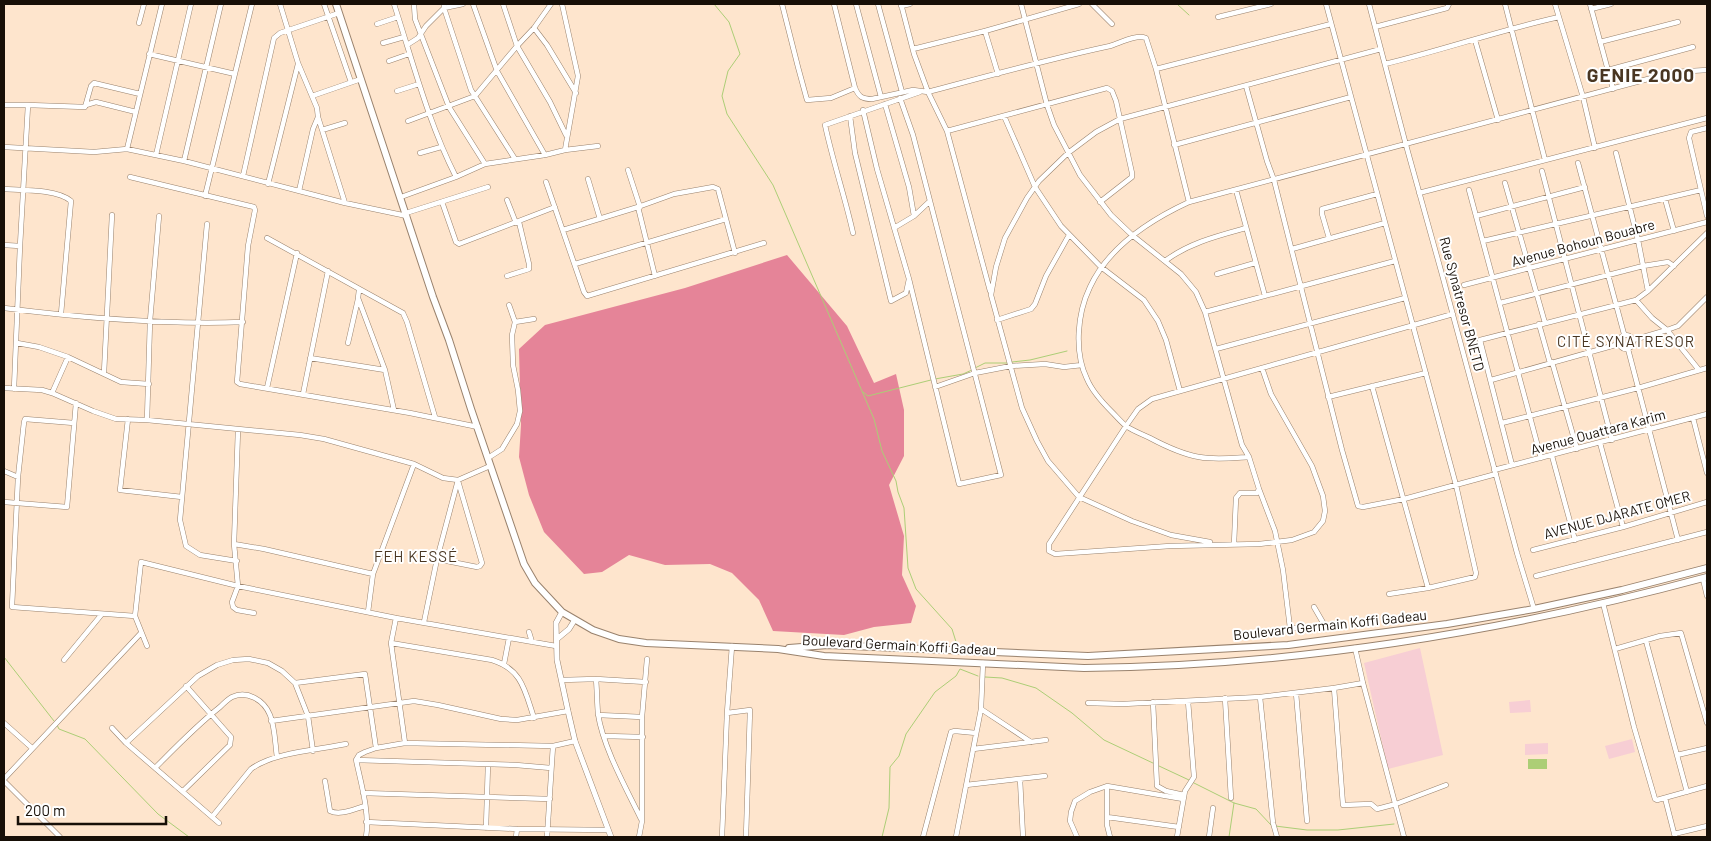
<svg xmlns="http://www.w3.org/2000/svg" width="1711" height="841" viewBox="0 0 1711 841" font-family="Barlow,sans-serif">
  <rect width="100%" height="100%" fill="#fee5cd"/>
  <path fill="#f7ced4" d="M1420,648L1443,755L1388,769L1364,663Z
    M1530,700L1531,712L1510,713L1509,702Z
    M1632,739L1635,752L1609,759L1605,746Z
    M1548,743V754L1525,755V744Z"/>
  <path fill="#e58498" d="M787,255L847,326L874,383L896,374L904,410V456L889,485L904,536L902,575L916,606L911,623L874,627L844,635L773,631L759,600L732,573L710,564L665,565L629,555L602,572L584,574L544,532L529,495L519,457L521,425L519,349L545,325L685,288Z"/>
  <path fill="#acce76" d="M1528,759H1547V769H1528Z"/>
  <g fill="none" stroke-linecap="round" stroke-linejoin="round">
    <path stroke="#acce76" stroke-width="1" d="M714,4L729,22L740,54L728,71L722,96L727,114L773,185L874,419L882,451L896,481L898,492L904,508L908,568L916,589L952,629L957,645
      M1177,4L1189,15
      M1012,362L1030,360L1067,351
      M975,368L985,363H1008
      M935,379L963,374L972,370
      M863,392L868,396L931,380
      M4,657L54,721
      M985,677L1002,678L1036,688L1072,713L1104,740L1155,764
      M57,725L59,729L85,739L158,814L189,837
      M1159,766L1189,780
      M1192,782L1234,803L1256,809L1271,825
      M1275,826L1307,830H1338L1394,824
      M882,837L889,808L890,767L899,756L906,734L935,692L956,676L960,669L978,676
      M1229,837L1234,803"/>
    <defs>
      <path id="minor" d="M280,4L298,63L317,108L318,117L345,203
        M324,4L351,82
        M394,4C413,62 428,122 456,177
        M414,4L415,19L449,107L485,164
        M444,4V8L471,90L515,159
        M473,4L497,71L545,155
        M503,4L517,46L550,102L566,135
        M562,4L578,76L565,150
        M782,4L798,67L807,100L831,98L855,88
        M834,4L855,88C859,97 862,99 872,99L913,90L928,92L947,131L990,291
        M856,4L881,97
        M878,4L902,92
        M901,4L914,54L928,92C988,76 1049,59 1110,46C1120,43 1136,34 1146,38L1156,69L1189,202
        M1021,4L1047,105L1054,125L1080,175L1111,215L1132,235L1181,274L1196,292L1205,312L1242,445L1249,457L1259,489L1257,493H1240L1236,498L1234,544
        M1092,4L1112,24
        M1326,4L1456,485L1476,573L1475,577L1428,588L1389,594
        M1369,4L1406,145L1443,278L1517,553L1534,609
        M1505,4L1545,160
        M1555,4L1583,97L1595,148
        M1590,4L1613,89
        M901,6L910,4
        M1591,9L1611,4
        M1218,17L1271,4
        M139,23L144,4
        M377,24L398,17
        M1375,27L1447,8L1449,4
        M534,28L547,45L576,93
        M985,31L1079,4
        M1475,40L1498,120
        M1600,42L1678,22
        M383,43L404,37
        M407,45L418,38L426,26L444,8L463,4
        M913,49L985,31L998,74
        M149,54L235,74
        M389,61L409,54
        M1385,64C1443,50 1500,30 1559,17
        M1156,69L1331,24
        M1608,70L1693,47
        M1246,86L1267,161L1274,180L1342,450L1358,506L1363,507L1404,499L1496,474
        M397,91L419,84
        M312,96L361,79
        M900,98L913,135L930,201L914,216
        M885,104L909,187L914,216L894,228
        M4,105H28L20,246L14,389
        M28,105L85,107L91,86L94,83L140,94
        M86,105L96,102L136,112
        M850,116L855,153L891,301L906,293L909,279L877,169L863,110
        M1004,116L1035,187L1061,226L1101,267L1144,300L1158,321L1166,340L1180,391
        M408,121L475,96L517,46L534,28L551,4
        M1707,128L1691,132L1689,138L1707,216
        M322,130L345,123
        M947,131L1107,88L1112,91L1116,101L1132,173V177L1100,202
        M1174,145L1351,97
        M4,147L94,152L127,149L184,161L345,203L407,216
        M127,149L162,4
        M420,153L441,147
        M1616,153L1638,240L1648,291
        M156,155L191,4
        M184,161L221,4
        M1578,163L1624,334
        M628,170L640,207
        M1542,171L1612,440
        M243,176L274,38L280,33L339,13
        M130,177L254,207L255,210L248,246L237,382L240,384L410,413L478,427
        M588,179L600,219
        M546,182L584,292L587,296L764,243
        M1505,183L1545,323
        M268,184L298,64
        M4,189C21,190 58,189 71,201L61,314
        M1236,190L1265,296
        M1469,190L1541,458
        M299,191L313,129L318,117
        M1419,193L1707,118
        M205,196L252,4
        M401,197L456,177L485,164L545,155L565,150L598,146
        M1665,199L1674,231
        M507,200L516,223
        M442,202L456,242L459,244L555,207
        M638,207L655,276
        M406,213L488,187
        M1476,216L1585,187
        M207,224L180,520L186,546L200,555L237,561
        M563,230L638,207L674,194L713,187L718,189L735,253
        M853,233C845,197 833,162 825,125L920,92
        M267,238L403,313L407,322L435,417
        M1329,238L1322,214V209L1377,194
        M1483,241L1701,190
        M4,245L20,246
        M1292,249L1385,223
        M1165,261C1189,243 1217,236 1246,228
        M575,264L726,219
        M1217,274L1255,263
        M507,276L529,269V264L519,222
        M909,279L959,484L1001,475L930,201
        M1464,285L1707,222
        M359,290L358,298L385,370L394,410
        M1636,300L1652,318L1667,330L1699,370
        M1500,303L1643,266L1668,262L1674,266
        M4,308C83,318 163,325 243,322
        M1205,312L1395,261
        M997,320L1031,309L1035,304L1046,276L1069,235
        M515,322L534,319
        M1539,324L1550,363
        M1619 342a7 7 0 1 1 14 0a7 7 0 1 1-14 0Z
        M1633,340L1667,330L1678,326L1707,297
        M17,343L39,347L68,357L121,382L149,384
        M348,343L358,299
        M1216,349L1405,298
        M1628,349L1678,540
        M310,358L385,370
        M1552,362L1577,449
        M1262,368L1271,394L1312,466L1323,496L1325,511L1323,521L1314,532L1292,540L1259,544L1170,546L1055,554L1049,551V544L1126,426L1138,409L1152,399L1453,314
        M104,373L112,215
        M1491,380L1619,344
        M1372,386L1428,588
        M935,387L975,373L1011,366L1045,364L1064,367L1082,365
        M4,388L42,390L52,393L93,411L116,419L147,420L300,435L324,439L414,464L443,478L458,480L490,466
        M267,388L297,253
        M52,393L68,357
        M303,394L328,271
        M1328,397L1426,373
        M1693,418L1707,473
        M128,419L120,490L182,497
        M147,420L150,321L159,216
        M74,423L25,419L24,422L18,477L12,607L135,616
        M1502,423L1638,388L1707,368
        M238,430L234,544L238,586L232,602L233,607L237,610L254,613
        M1600,443L1623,527
        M1552,456L1575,540
        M1249,457C1233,458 1215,460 1199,457C1182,454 1165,446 1150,438C1142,434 1133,431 1126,426C1121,422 1117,417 1112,412C1103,403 1092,391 1087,379C1074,352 1077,314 1090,287C1109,246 1150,220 1189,202L1674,72L1707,70
        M488,458L502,449L517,424L520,411L518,390L513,365L512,335L515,322L509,305
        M1512,465L1480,340L1636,300L1648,291L1707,233
        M1494,470L1707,414
        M4,471L18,477
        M1259,489L1275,531L1283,570L1290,628L1324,629L1325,626L1314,607
        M4,502L67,507L76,403
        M1210,542L1171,535L1132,521L1079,497L1048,461L1037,441L1022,408L991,295L996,267L1005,238L1027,198L1039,181L1068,153L1096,132L1120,119L1381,49
        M234,544L264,549L373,574L368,612
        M1533,550L1623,527L1707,502
        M437,559L477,567L480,566L482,563L458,481
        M373,574L414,464
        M1536,576L1707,532
        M1703,579L1707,596
        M1603,603L1634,727L1655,799L1657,800L1707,786
        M396,618L391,643L405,743
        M424,622L437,559L458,480
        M529,632L532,642
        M1646,641L1687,792
        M391,643L492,660C522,669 525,691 534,718
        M147,646L135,616L141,562L238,586L396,618L556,646
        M1355,648L1363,683L1404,837
        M1615,649L1660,636L1681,633L1707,723
        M64,660L102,614
        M504,664L509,638
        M596,679C597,690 597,702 598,714C603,747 626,788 641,819
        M562,680L596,679L646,682
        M295,683L365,674L376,748
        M1334,688L1343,805L1371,804L1377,809L1396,804L1446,785
        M1296,693L1307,821
        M1260,697L1273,823L1277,837
        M1225,698L1231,798
        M1153,702L1157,786L1166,791L1184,795
        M1088,703L1123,704L1260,697L1334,688L1363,683
        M981,709L1031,742
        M727,713L750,710L746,837
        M598,715L642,717
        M271,721L414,701L438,705L501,719L517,720L568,711
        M4,723L32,748
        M112,728L126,743L219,823
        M605,736L643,737
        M126,743L198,676L217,665L233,660L249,659L268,663L282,671L295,683L308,716L313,751
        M973,749L1046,740
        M1677,755L1707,748
        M356,760L359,755L365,752L376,748L405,743L553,746L575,741
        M155,768C176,747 197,725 220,707C223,704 228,699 232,697C247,690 264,700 270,715C275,727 275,743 277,757
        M4,779L141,633
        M1020,779L1023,837
        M4,781L60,837
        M325,781L330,811C340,816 354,809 365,806
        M966,785L1045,776
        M1107,786V825L1110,837
        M183,791L230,745L231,737L186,686
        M363,793L550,799
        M1665,798L1675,837
        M212,817L251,769C274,752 318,750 346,744
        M1107,817L1179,827
        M366,822L517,829L608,830
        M486,828L488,764
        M1674,834L1707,826
        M366,837C370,814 361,783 356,760L516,765L551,768
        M516,837L517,829
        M547,837L553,746
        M639,837L642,821V717L647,659
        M722,837L727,713L732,646
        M923,837L951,732L955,731L976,733
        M956,837L981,709L983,663
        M1077,837L1070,821L1071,812L1075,801L1090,792L1107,786L1183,799
        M1177,837L1185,791L1194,777L1188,701
        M1209,837L1213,808"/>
      <path id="tertiary" d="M562,612L556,623L557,660L568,711L575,741L611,837
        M557,639L569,629L574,621"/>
      <path id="secondary" d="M336,4L433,297L449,340L471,409L524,564L535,583L562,612L593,630L619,639L646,643L778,649L824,656L1084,668C1295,666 1504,632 1707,577
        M789,648L828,645L1088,656L1288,645L1447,624L1534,609L1622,590L1707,568"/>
    </defs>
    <use href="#minor" stroke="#99826d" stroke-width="5.5"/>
    <use href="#tertiary" stroke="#99826d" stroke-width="6"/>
    <use href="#secondary" stroke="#99826d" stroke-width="8"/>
    <use href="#minor" stroke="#fff" stroke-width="4.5"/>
    <use href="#tertiary" stroke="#fff" stroke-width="5"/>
    <use href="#secondary" stroke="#fff" stroke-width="6"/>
  </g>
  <g text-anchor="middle" stroke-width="4" stroke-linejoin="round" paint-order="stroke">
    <g font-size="14" fill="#170f07" stroke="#fff">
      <text transform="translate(1583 243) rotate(-15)" y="5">Avenue Bohoun Bouabre</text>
      <text transform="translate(1462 304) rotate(75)" y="5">Rue Synatresor BNETD</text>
      <text transform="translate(1598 432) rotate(-15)" y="5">Avenue Ouattara Karim</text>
      <text transform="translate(1617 515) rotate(-15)" y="5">AVENUE DJARATE OMER</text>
      <text transform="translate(1330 625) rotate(-6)" y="5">Boulevard Germain Koffi Gadeau</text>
      <text transform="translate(899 645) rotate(3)" y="5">Boulevard Germain Koffi Gadeau</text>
    </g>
    <g font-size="15" letter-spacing="1" fill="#493622" stroke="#fff">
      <text x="1626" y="347">CITÉ SYNATRESOR</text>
      <text x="416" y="562">FEH KESSÉ</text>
    </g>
    <g font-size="19" font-weight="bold" letter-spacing="1" fill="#493622" stroke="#fff">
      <text x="1641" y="82">GENIE 2000</text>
    </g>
  </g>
  <rect width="1711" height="841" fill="none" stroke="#170f07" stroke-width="10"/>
  <path d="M18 816v8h148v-8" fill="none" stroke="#170f07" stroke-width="2.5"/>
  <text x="25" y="816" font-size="15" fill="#170f07" stroke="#ffffff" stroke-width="4" paint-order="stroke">200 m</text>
</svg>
